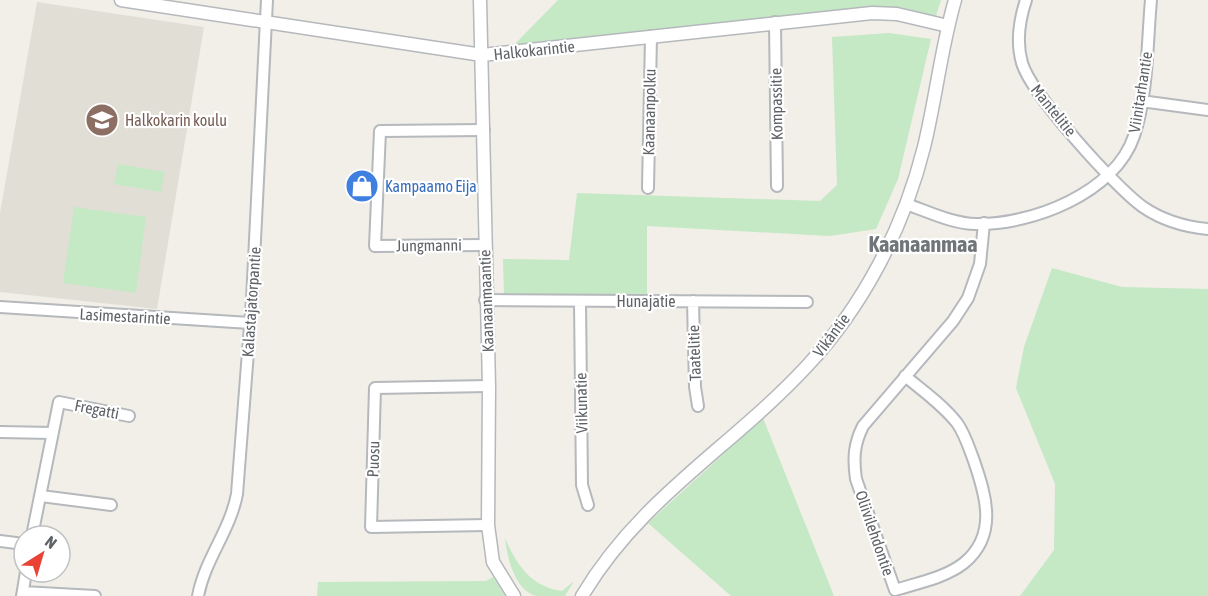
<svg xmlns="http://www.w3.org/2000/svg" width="1208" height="596" viewBox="0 0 1208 596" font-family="'Asap Condensed',sans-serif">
  <rect width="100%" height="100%" fill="#f1efe8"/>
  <path fill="#e1ded6" d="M37,2L204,27L157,309L0,292V213Z"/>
  <path fill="#c5e8c5" d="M558,0H941L936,16L900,7L512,47Z
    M889,33L931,39L898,179L876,229L830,236L647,226V295L504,297L503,259L569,260L577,193L820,201L837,185L832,37Z
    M118,164L165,172L161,192L114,184Z
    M74,207L146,217L136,293L63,283Z
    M1052,268L1122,287L1208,289V596H1020L1054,550L1055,484L1016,388L1024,347Z
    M763,418L834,596H731L648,523Z
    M505,538C516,564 531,587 562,591L574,581L565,596C556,596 544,596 536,596C514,590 507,556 505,538Z
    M493,577L505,596H317L318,582L486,581Z"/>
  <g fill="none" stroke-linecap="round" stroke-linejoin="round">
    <defs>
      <path id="minor" d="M1026,0C1019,21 1016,42 1022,63C1031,94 1116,188 1143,207C1162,220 1186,227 1208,229
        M775,22L777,186
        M1141,101L1208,110
        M484,130L380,131L375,246L485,245
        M648,188L651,36
        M906,204C927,211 953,224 976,224C1032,225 1115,193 1134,136C1148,94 1147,44 1151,0
        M485,300L807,302
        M580,301L582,485L588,505
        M693,301L695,387L698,406
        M0,307L250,323
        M905,376C923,391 943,405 957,423C965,434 969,448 974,461C986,496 998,535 964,563C945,578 917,583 895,590L856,479C853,458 854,444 863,426L953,321L968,298L980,264L984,223
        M0,432L52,433
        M41,496L111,505
        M488,525L371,527L375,388L489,386
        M32,536L59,402L129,416
        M0,541L24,544
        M23,592L95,596
        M22,596L26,572
        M198,596C205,559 230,531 237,494L252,300L267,0"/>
      <path id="tertiary" d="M121,0L482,55L872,13L897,14L948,26
        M480,0L489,386L488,525L493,562L514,596
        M582,596C641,497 732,447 807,366C864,305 904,227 924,147C936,98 941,48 955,0"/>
    </defs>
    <use href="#minor" stroke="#b5b8bc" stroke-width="14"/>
    <use href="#tertiary" stroke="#b5b8bc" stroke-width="15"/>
    <use href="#minor" stroke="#fff" stroke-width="10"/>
    <use href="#tertiary" stroke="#fff" stroke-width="12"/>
  </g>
  <defs>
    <symbol id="school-disc" viewBox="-11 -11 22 22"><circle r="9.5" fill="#8d6e63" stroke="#fff"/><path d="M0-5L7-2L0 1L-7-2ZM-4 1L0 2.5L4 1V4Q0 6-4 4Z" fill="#fff"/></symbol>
    <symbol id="shop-disc" viewBox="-11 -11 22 22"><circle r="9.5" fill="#3f7fe0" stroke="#fff"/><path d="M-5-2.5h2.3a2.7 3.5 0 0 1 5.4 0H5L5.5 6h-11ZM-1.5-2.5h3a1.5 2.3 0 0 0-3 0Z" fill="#fff"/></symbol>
  </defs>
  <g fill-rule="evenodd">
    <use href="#school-disc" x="83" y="101" width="38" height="38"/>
    <use href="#shop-disc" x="343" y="167" width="38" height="38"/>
  </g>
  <g text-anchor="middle" stroke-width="4.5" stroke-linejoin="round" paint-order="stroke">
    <g font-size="16" fill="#5f6368" stroke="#fff">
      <text transform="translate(534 50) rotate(-6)" y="6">Halkokarintie</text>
      <text transform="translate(1140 92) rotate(-81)" y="6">Viinitarhantie</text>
      <text transform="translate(776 104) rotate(-91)" y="6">Kompassitie</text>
      <text transform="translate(1054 110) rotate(51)" y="6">Mantelitie</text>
      <text transform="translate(649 112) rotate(-89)" y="6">Kaanaanpolku</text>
      <text transform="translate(429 245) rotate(-1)" y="6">Jungmanni</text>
      <text transform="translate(486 301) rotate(-92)" y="6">Kaanaanmaantie</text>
      <text x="646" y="307">Hunajatie</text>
      <text transform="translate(251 302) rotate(-86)" y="6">Kalastajatorpantie</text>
      <text transform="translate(125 316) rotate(3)" y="6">Lasimestarintie</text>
      <text transform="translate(831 335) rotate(-53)" y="6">Vikåntie</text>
      <text transform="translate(694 353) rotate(-92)" y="6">Taatelitie</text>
      <text transform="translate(581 403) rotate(-91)" y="6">Viikunatie</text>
      <text transform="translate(97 409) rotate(11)" y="6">Fregatti</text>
      <text transform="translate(373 459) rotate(-88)" y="6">Puosu</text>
      <text transform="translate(875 533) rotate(71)" y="6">Oliivilehdontie</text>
    </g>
    <g font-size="16" fill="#785e54" stroke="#fff" text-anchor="start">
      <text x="125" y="126">Halkokarin koulu</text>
    </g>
    <g font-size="16" fill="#366cbe" stroke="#fff" text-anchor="start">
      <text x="385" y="192">Kampaamo Eija</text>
    </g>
    <g font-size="22" font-weight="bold" fill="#70757a" stroke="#fff">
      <text x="923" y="252">Kaanaanmaa</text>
    </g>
  </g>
  <g transform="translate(42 554) rotate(37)"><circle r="28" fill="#ffffff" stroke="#bfc1c3" stroke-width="1.5"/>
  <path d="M0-4.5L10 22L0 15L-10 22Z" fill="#ea4335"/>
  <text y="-9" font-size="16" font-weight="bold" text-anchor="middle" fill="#5f6368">N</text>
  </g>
</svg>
